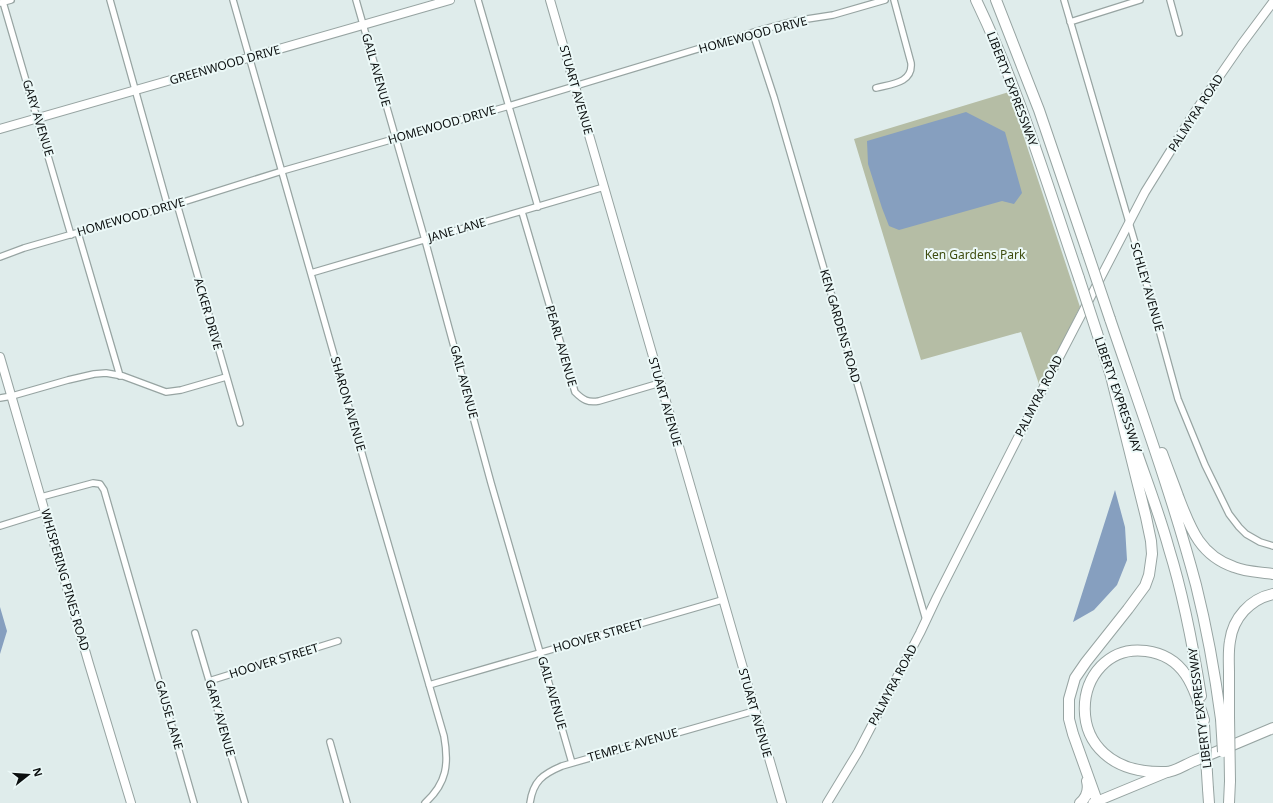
<svg xmlns="http://www.w3.org/2000/svg" width="1273" height="803" viewBox="0 0 1273 803" font-family="'Noto Sans',sans-serif">
  <rect width="100%" height="100%" fill="#dfeceb"/>
  <path fill="#b5bda5" d="M1009,92L1080,307L1040,387L1021,332L921,360L854,139Z"/>
  <path fill="#869fbf" d="M966,112L1005,132L1022,193L1014,204L1002,201L899,230L889,226L882,208L868,164L867,141Z
    M1115,490L1125,527L1127,560L1117,585L1094,610L1073,622Z
    M0,607L7,631L0,654Z"/>
  <g fill="none" stroke-linecap="round" stroke-linejoin="round">
    <defs>
      <path id="street" d="M110,0L168,207
        M233,0L371,485L444,736C449,764 447,783 425,803
        M356,0L425,240L491,483L572,763
        M478,0L538,207
        M1064,0L1138,253L1178,399L1205,465L1229,514L1239,527L1246,534L1260,542L1273,546
        M1170,0L1179,33
        M3,2L71,235
        M0,3L11,0
        M1070,22L1140,0
        M753,33L774,97L926,620
        M876,88C891,84 913,83 911,63L894,0
        M177,204L240,423
        M522,212L575,392C583,400 588,403 599,401L660,383
        M78,233L120,376
        M0,257L24,248L177,204L282,171L509,106L764,29L794,21L833,15L885,0
        M311,273L604,187
        M0,398L12,396L68,380L94,374L106,373L123,376L166,392L181,390L226,377
        M41,497L93,483L100,484L104,490L194,803
        M0,526L45,512
        M195,633L245,803
        M209,681L338,641
        M429,685L722,600
        M330,742L347,803
        M530,803C533,781 543,774 562,766L754,711"/>
      <path id="secondary" d="M550,0L782,803
        M0,129L450,0
        M0,357L89,664L131,803
        M827,803L858,752L920,633L937,597L1037,400L1145,192L1194,113L1241,45L1273,2"/>
      <path id="primary" d="M1093,803L1168,772"/>
      <path id="highway" d="M976,0C1019,89 1047,184 1079,278
        M996,0L1039,110L1087,251
        M1110,319C1140,407 1172,495 1196,585C1207,629 1215,674 1221,719
        M1097,333L1112,379
        M1133,441C1145,477 1159,512 1169,549C1184,597 1193,646 1201,696
        M1162,453C1167,467 1173,482 1178,496C1190,527 1199,555 1234,567C1246,572 1260,572 1273,574
        M1229,716C1229,702 1229,687 1229,673C1229,662 1228,652 1230,641C1233,618 1250,599 1273,594
        M1204,720C1194,687 1185,656 1146,651C1070,641 1052,776 1166,772C1175,772 1186,764 1194,761C1221,750 1247,739 1273,728
        M1208,789L1209,803
        M1097,801L1073,734L1069,719V699L1075,678L1086,662L1128,609L1145,586L1149,575L1152,554L1151,541L1146,517L1110,372
        M1080,803C1087,797 1089,789 1087,781
        M1229,803L1230,781"/>
    </defs>
    <use href="#street" stroke="#97a4a2" stroke-width="8"/>
    <use href="#secondary" stroke="#97a4a2" stroke-width="10"/>
    <use href="#primary" stroke="#97a4a2" stroke-width="11"/>
    <use href="#highway" stroke="#97a4a2" stroke-width="12"/>
    <use href="#street" stroke="#fff" stroke-width="5.5"/>
    <use href="#secondary" stroke="#fff" stroke-width="8"/>
    <use href="#primary" stroke="#fff" stroke-width="9"/>
    <use href="#highway" stroke="#fff" stroke-width="10"/>
    <defs>
      <path id="highway-bridge" d="M1087,251L1110,319
        M1079,278L1097,333
        M1229,716L1230,781
        M1221,719L1223,752
        M1204,725L1208,789"/>
    </defs>
    <use href="#highway-bridge" stroke="#97a4a2" stroke-width="12" stroke-linecap="butt"/>
    <use href="#highway-bridge" stroke="#fff" stroke-width="10"/>
  </g>
  <g text-anchor="middle" stroke-width="4" stroke-linejoin="round" paint-order="stroke">
    <g font-size="12" fill="#0b0f0f" stroke="#ecf9f8">
      <text transform="translate(753 35) rotate(-15)" y="4">HOMEWOOD DRIVE</text>
      <text transform="translate(225 65) rotate(-16)" y="4">GREENWOOD DRIVE</text>
      <text transform="translate(376 70) rotate(74)" y="4">GAIL AVENUE</text>
      <text transform="translate(1012 89) rotate(69)" y="4">LIBERTY EXPRESSWAY</text>
      <text transform="translate(576 90) rotate(74)" y="4">STUART AVENUE</text>
      <text transform="translate(1196 113) rotate(-57)" y="4">PALMYRA ROAD</text>
      <text transform="translate(38 118) rotate(73)" y="4">GARY AVENUE</text>
      <text transform="translate(442 125) rotate(-16)" y="4">HOMEWOOD DRIVE</text>
      <text transform="translate(131 217) rotate(-16)" y="4">HOMEWOOD DRIVE</text>
      <text transform="translate(457 230) rotate(-16)" y="4">JANE LANE</text>
      <text transform="translate(1147 287) rotate(74)" y="4">SCHLEY AVENUE</text>
      <text transform="translate(208 314) rotate(74)" y="4">ACKER DRIVE</text>
      <text transform="translate(840 326) rotate(74)" y="4">KEN GARDENS ROAD</text>
      <text transform="translate(561 346) rotate(74)" y="4">PEARL AVENUE</text>
      <text transform="translate(464 382) rotate(75)" y="4">GAIL AVENUE</text>
      <text transform="translate(1118 395) rotate(71)" y="4">LIBERTY EXPRESSWAY</text>
      <text transform="translate(1039 396) rotate(-63)" y="4">PALMYRA ROAD</text>
      <text transform="translate(665 402) rotate(74)" y="4">STUART AVENUE</text>
      <text transform="translate(348 404) rotate(74)" y="4">SHARON AVENUE</text>
      <text transform="translate(65 580) rotate(74)" y="4">WHISPERING PINES ROAD</text>
      <text transform="translate(598 636) rotate(-16)" y="4">HOOVER STREET</text>
      <text transform="translate(274 661) rotate(-17)" y="4">HOOVER STREET</text>
      <text transform="translate(893 685) rotate(-62)" y="4">PALMYRA ROAD</text>
      <text transform="translate(552 693) rotate(74)" y="4">GAIL AVENUE</text>
      <text transform="translate(1200 708) rotate(-97)" y="4">LIBERTY EXPRESSWAY</text>
      <text transform="translate(755 713) rotate(74)" y="4">STUART AVENUE</text>
      <text transform="translate(169 715) rotate(74)" y="4">GAUSE LANE</text>
      <text transform="translate(220 718) rotate(74)" y="4">GARY AVENUE</text>
      <text transform="translate(633 745) rotate(-16)" y="4">TEMPLE AVENUE</text>
    </g>
    <g font-size="12" fill="#3e4c0f" stroke="#ecf9f8">
      <text x="975" y="259">Ken Gardens Park</text>
    </g>
  </g>
  <g transform="translate(28 775) rotate(73)" stroke="#ecf9f8" stroke-width="3" paint-order="stroke">
  <path d="M0-3L7 15L0 10L-7 15Z" fill="#0b0f0f"/>
  <text y="-6" font-size="11" font-weight="bold" text-anchor="middle" fill="#0b0f0f">N</text>
  </g>
</svg>
